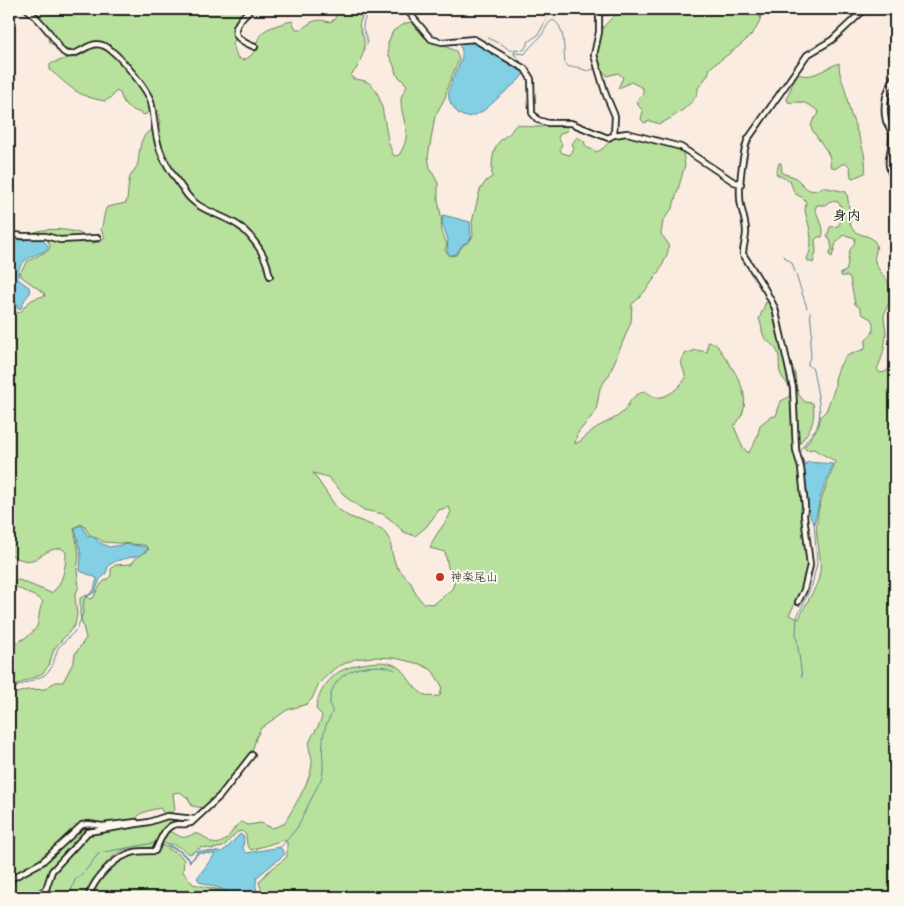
<svg xmlns="http://www.w3.org/2000/svg" width="904" height="906" viewBox="0 0 904 906" font-family="Pangolin,'Klee One',sans-serif">
  <rect width="100%" height="100%" fill="#fbece2"/>
  <filter id="ink" filterUnits="userSpaceOnUse"><feTurbulence type="fractalNoise" baseFrequency=".02" numOctaves="2"/><feDisplacementMap in="SourceGraphic" scale="10" xChannelSelector="R" yChannelSelector="G"/><feConvolveMatrix kernelMatrix="1 2 1 2 8 2 1 2 1" color-interpolation-filters="sRGB"/></filter>
  <g filter="url(#ink)">
    <path fill="#b8e19d" stroke="#6a7e5c" fill-rule="evenodd" d="M37,9H247L239,18L235,26L236,37L233,44L237,57L242,60C259,56 253,42 262,33C266,28 286,22 292,21L296,29H302C312,21 316,18 330,22L335,19L336,9H365L359,25L364,39V51L357,68L351,75L353,79C357,79 361,80 365,81C387,88 382,136 394,156L399,155C414,132 401,122 401,100C401,94 406,90 407,85L396,74L394,66L388,53V43L393,31L406,23L411,22L425,38L456,51L459,60L448,85L445,98L435,116L428,157L430,168L438,183V200L441,215L442,232L447,244L445,250L450,256L456,255L463,245L469,242L473,236L472,222L480,190L486,181L492,177C492,163 491,148 503,138C506,135 508,136 510,133C513,129 513,127 518,124C534,130 548,125 565,125L568,130L560,134L558,138L562,144L560,149L562,153L570,155L574,148L572,144L577,137L584,141L586,147L597,152C605,148 606,144 612,140C626,129 662,144 678,149L683,153L685,165L673,207L663,221L661,234C663,237 667,241 668,244C672,258 643,297 632,304L631,322L609,375L600,388L596,411L577,434L575,444C582,441 587,435 593,430C602,423 615,420 623,412C633,400 628,398 645,391C648,393 653,397 656,397C668,399 680,386 686,378L681,362L685,354L696,350L707,352L708,342L716,344C732,368 760,400 734,426L742,446L748,453C755,444 758,436 760,425L770,417L776,416L781,401L789,397C792,382 783,383 780,372C778,364 781,356 776,349C772,344 764,339 763,334C761,328 762,325 759,319L766,302H770L777,318L795,375L796,386L799,395L805,402L813,403C817,428 805,433 794,453L799,471L807,568L801,593L789,615L799,619C804,605 816,590 819,577C824,558 814,540 817,520C819,499 829,482 835,462C829,456 821,455 814,449L806,450L804,447L818,427L821,416L826,411L835,387V379L840,365L846,356L865,349L866,340L873,332V323L871,319L862,314L860,308L855,304L850,278L847,276H841V273L846,271C849,265 847,257 850,250C853,245 855,244 855,238L845,235L842,236L836,243L832,257L829,255L832,248L830,239L827,237L830,227L838,226L840,223L841,206L838,202L830,201L825,205H817L815,209C818,219 826,227 822,237H818L815,240L816,252L813,263L808,261L807,258C815,244 809,226 805,211C805,207 807,202 804,199C803,197 799,196 797,195C793,192 792,186 790,181L776,174L779,163H781L782,173C786,175 790,175 794,177C804,183 807,197 823,187L846,192C850,202 848,215 851,226C854,237 870,233 875,242C879,249 873,255 875,261C877,271 888,278 891,288C894,299 885,307 884,317C884,322 886,328 886,333C885,346 883,357 877,369L880,373L885,372L895,364V897H275C266,894 261,892 259,882L268,872L287,857V842L283,840L251,850L247,845L246,835L242,831L237,832L223,847L212,849L202,847L190,854C182,849 174,842 164,844L162,841L168,832C175,831 179,839 186,837C191,836 192,833 198,834C207,836 211,848 222,842C231,837 233,827 241,822L248,825L261,823L272,828L284,824C293,808 311,781 312,763C313,757 308,750 309,744C312,733 321,726 322,715L316,709C317,696 325,683 336,674C347,665 379,659 392,664C408,669 411,692 428,696C432,697 436,696 440,696L442,686L432,670L420,664L395,658L373,657L355,659L335,668L319,683L312,699L307,704L287,710L261,728L256,738L252,752L221,790L204,808L192,806L188,798L180,792L173,793L175,810L171,813L164,814L160,808C149,811 137,811 134,824L138,827L169,819L175,820L174,823C161,827 160,837 153,847C143,849 130,847 121,851C107,858 90,883 85,897H9V646L11,647C19,641 34,634 37,626C40,617 38,611 43,602L40,599L16,587L14,581L19,580L51,593C63,586 66,565 66,552L61,548C36,550 39,571 9,554V297L10,305L15,312L20,313C27,302 32,298 45,296L44,293L22,277L20,272L28,261L49,250L50,245L46,238L30,235C39,226 76,229 85,236C88,238 89,241 91,243L99,242L105,237L101,230C104,221 103,214 107,207L126,203C129,195 127,185 130,177C132,172 137,168 138,163C140,149 139,131 157,129L160,125L158,110L154,107L145,115C131,109 124,108 120,93L116,91L112,97L105,101C76,96 72,88 50,70V64C59,60 67,60 75,54L72,51L55,46L49,42L44,22L35,10ZM313,473L328,477L347,498L364,510L383,514L391,520L404,532L415,536L426,527L439,510L449,507L451,512C445,526 434,534 430,548L445,552L448,567L455,581L452,589L434,604L423,603L416,594L411,583L396,566L392,553L390,540L382,529L348,516L337,508ZM81,524L85,527L89,534L104,542L145,545L149,549C143,555 136,557 131,564L115,565L111,569V576L101,584L93,598L89,599L87,595L80,598V615L86,638L75,654L74,661L63,682H55L45,689L27,690L17,693L15,691L17,685L43,673L49,665L54,649L75,625L77,615L75,596L79,586L77,570L79,555L74,528Z
      M603,9H760C767,33 725,55 710,68L708,75L698,88C699,102 672,118 660,124L650,121L644,123L641,119L643,111L638,105L637,100L643,94V88L631,82L618,89L623,77L618,73L607,76C596,65 594,43 603,28C606,23 612,18 616,14L599,16Z
      M839,63C839,77 843,80 846,93C848,102 849,111 853,120C858,135 868,156 865,173L853,178L851,177L850,167L847,164H842L835,169L830,166C833,152 816,140 811,127L813,120L818,115L819,112C813,107 806,102 798,102C794,102 791,103 788,102L787,98L796,75L799,74C812,80 827,67 839,63Z
      M162,845L180,855L184,860L183,872L193,884L220,890L234,897H89C97,882 117,856 135,854C141,853 148,854 155,853L158,847Z"/>
    <path fill="#83cfe3" stroke="#5a8793" d="M468,42L478,45L524,73C519,82 511,86 504,93C491,103 485,114 467,117C461,116 457,113 454,108C435,88 473,60 459,45Z
      M443,215L470,222L471,238L468,242L463,244L456,254L451,255L447,252L448,240L442,223Z
      M41,237L48,246L47,250C33,256 14,261 19,280L29,287L30,293L25,299L21,308L18,309L9,285V238L23,240Z
      M808,462L833,464L821,495L814,524C804,509 807,484 804,465Z
      M82,525L87,535L94,537L99,542L109,547L127,544L146,547L148,549L140,555L116,561L109,565L105,575L100,579L95,592L85,598L94,590L97,578L80,571L81,554L75,529L76,527Z
      M240,834L244,837L243,849L247,853L280,847L285,854L257,877C255,885 255,893 263,897H237L222,889L200,882L197,878L215,854L199,853L190,862L179,851L167,846V844L182,852L191,861L198,851L221,852L227,848Z"/>
    <g fill="none" stroke-linecap="round" stroke-linejoin="round">
      <path stroke="#5a8793" stroke-width="1" d="M488,38L498,43
        M499,42L508,49
        M367,45C369,36 362,32 363,25C364,19 368,14 370,9
        M509,50H514
        M515,53L525,54C530,46 534,44 540,37C545,32 546,24 553,20C566,27 563,50 565,63L569,67H576
        M577,67L587,71L594,69L595,66
        M526,68L514,54L515,49L524,50L529,41L538,35L550,13L545,9
        M783,256L792,263L807,308
        M806,464C790,450 814,436 818,424C823,410 815,384 813,369L808,365V362L811,356L810,344L812,332L810,312
        M802,677L796,633L797,617L812,585L817,563L814,522
        M9,689L14,688L45,675L52,667L58,648L77,629L83,613L84,599L87,597
        M280,848L297,828L322,777C325,765 321,754 323,742C323,736 324,729 327,723C328,720 331,716 332,713C333,709 329,706 330,702C330,682 346,670 365,667C376,666 385,665 395,670
        M69,897L75,880L86,870L99,853L154,843"/>
      <defs>
        <path id="street" d="M27,9C39,19 48,30 57,43C59,47 62,53 67,54C82,57 92,33 112,51C122,59 148,90 151,102C155,118 154,134 160,150C165,165 176,179 185,192C198,212 224,214 242,228C251,236 262,250 266,262C268,266 268,271 270,276
          M251,9C244,15 228,30 240,39C244,43 250,45 255,47
          M406,9L431,39L442,42L474,39L525,69L531,79L532,113L538,120L548,123H571L608,138L614,135L627,133L681,147L734,182L741,184
          M599,9V32L594,55L606,95L615,116L614,135
          M895,75C887,91 882,103 886,121C888,126 892,130 892,136C892,158 883,158 895,182
          M9,234L22,236H46L60,240L98,238
          M798,602L804,590L810,565L804,515L805,506L801,468L796,450L793,388L775,308L765,289L743,254C743,246 746,240 746,232C746,219 740,209 740,197C739,185 743,150 748,139L807,55L832,40L865,9
          M9,880L42,862L82,825L89,824L102,826L136,822
          M35,897L46,889L52,871L88,832L149,822L167,816L194,819
          M88,897C95,878 114,856 135,852C141,851 148,851 155,851C161,840 164,824 179,824C184,824 186,825 191,823L220,796L252,755"/>
      </defs>
      <use href="#street" stroke="#1c1c1c" stroke-width="8"/>
      <use href="#street" stroke="#fbf7ec" stroke-width="4.5"/>
    </g>
  </g>
  <circle fill="#c8321e" stroke="#fbf7ec" stroke-width="2" cx="440" cy="577" r="5"/>
  <g text-anchor="middle" stroke-width="4" stroke-linejoin="round" paint-order="stroke">
    <g font-size="12" fill="#1c1c1c" stroke="#fbf7ec" text-anchor="start">
      <text x="450" y="581">神楽尾山</text>
    </g>
    <g font-size="14" font-weight="bold" fill="#1c1c1c" stroke="#fbf7ec">
      <text x="847" y="220">身内</text>
    </g>
  </g>
  <rect width="904" height="906" fill="none" stroke="#fbf7ec" stroke-width="30"/>
  <rect x="15" y="15" width="874" height="876" fill="none" stroke="#1c1c1c" stroke-width="2" filter="url(#ink)"/>
</svg>
